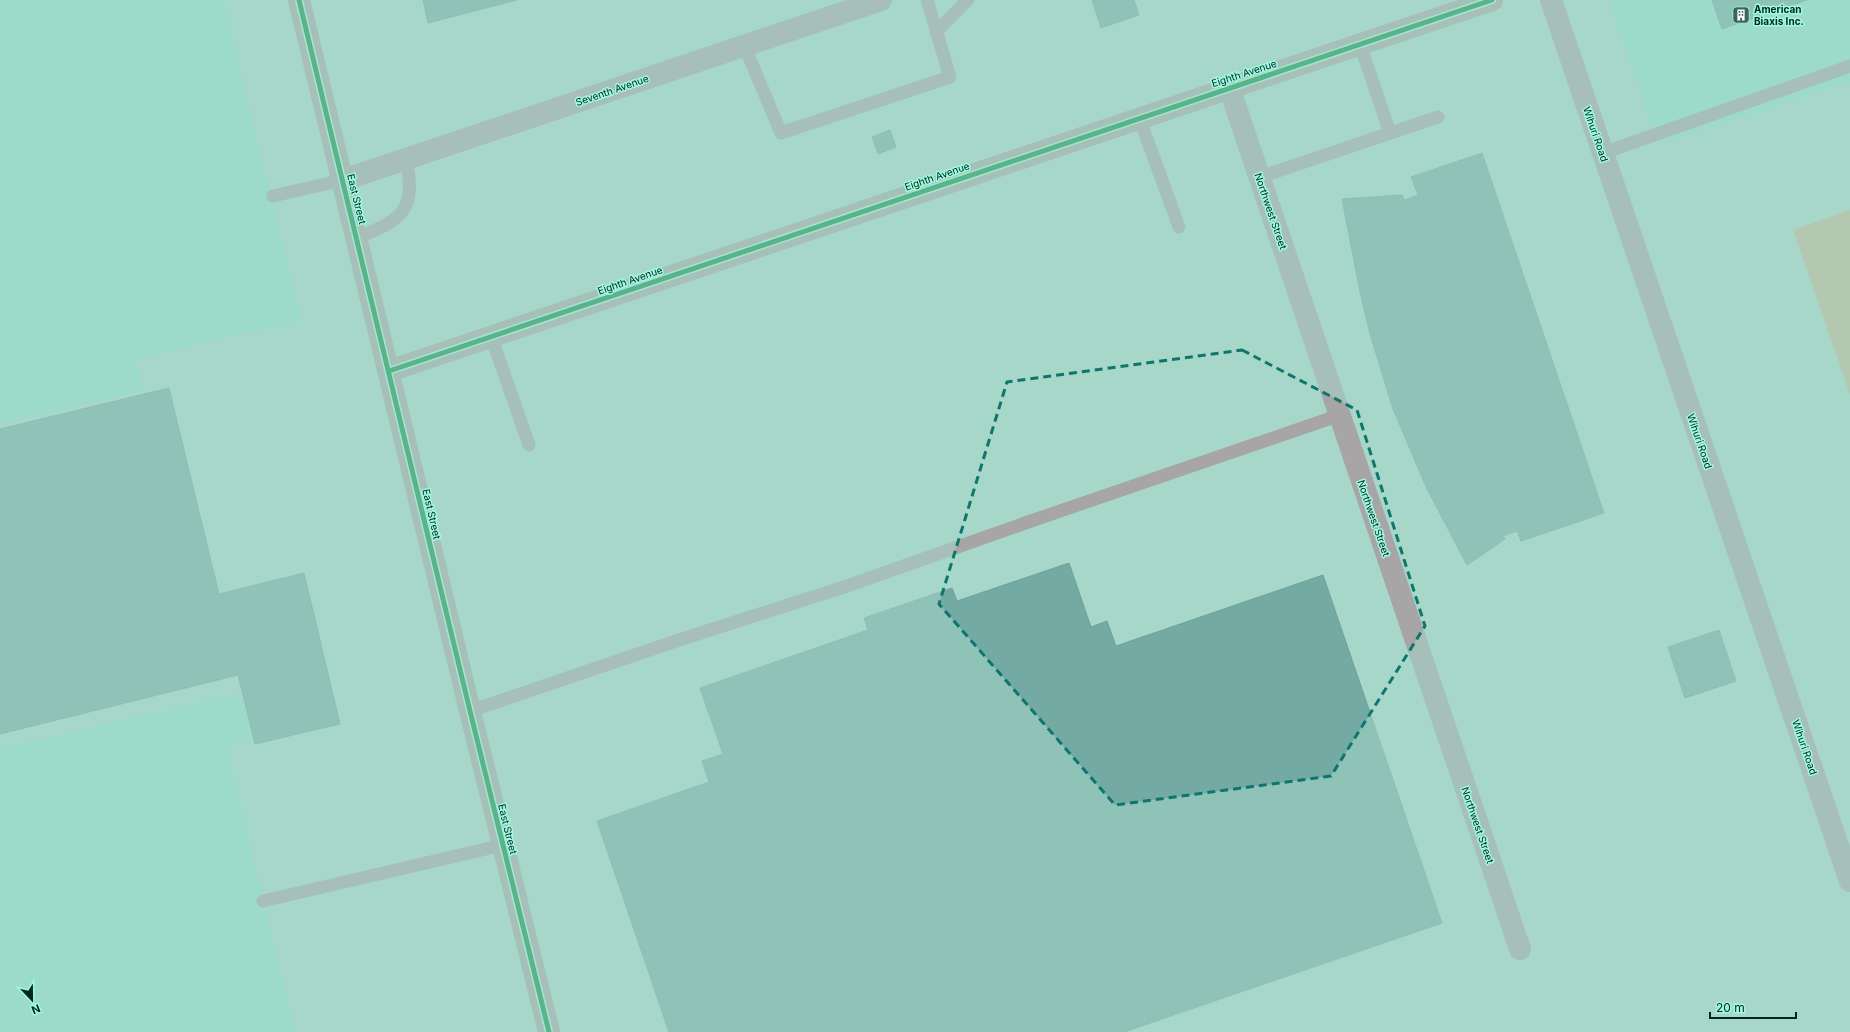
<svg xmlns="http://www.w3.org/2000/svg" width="1850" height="1032" viewBox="0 0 1850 1032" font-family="Inter,sans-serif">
  <rect width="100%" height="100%" fill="#a6d7c9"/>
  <path fill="#91dec9" d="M0,0H224L301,321L135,359L142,390L0,424Z
    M1609,0H1850V82L1658,144Z
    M240,693L252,739L227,745L295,1032H0V748Z"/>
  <path fill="#c6b595" d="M1850,210V394L1793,230Z"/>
  <path fill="#73aaa4" stroke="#759f99" d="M423,0H517L428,23Z
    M1092,0H1134L1139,15L1101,28Z
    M1712,0H1807L1722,29Z
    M890,130L896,147L878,154L872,137Z
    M1482,153L1604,513L1521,541L1517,531L1503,536L1505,539L1467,565L1427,489L1393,409L1370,334L1360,292L1342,199L1402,195L1405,200L1418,195L1411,177Z
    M169,388L219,594L304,573L340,724L255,744L238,675L0,734V429Z
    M1069,563L1091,627L1107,621L1116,646L1323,575L1442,923L1124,1032H669L597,821L709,782L702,761L723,754L700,688L868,630L864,618L952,588L957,601Z
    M1719,630L1736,681L1685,698L1668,647Z"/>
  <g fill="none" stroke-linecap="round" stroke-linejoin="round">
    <path stroke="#a7a5a6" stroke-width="13" d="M936,32L968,0
      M1360,44L1390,133
      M744,45L781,133L950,77L927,0
      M1139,117L1179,227
      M1603,153L1850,66
      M1260,177L1438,117
      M273,196L343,180
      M357,238C402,219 417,212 406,159
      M491,336L529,445
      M470,711L682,639L847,586L1028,522L1340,415
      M263,901L503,845"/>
    <path stroke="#a7a5a6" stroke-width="22" d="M299,0L470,711L549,1032
      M1551,0L1850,881
      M1229,87L1520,949
      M343,180L881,0
      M389,371L1492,0"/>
    <defs>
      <path id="cycleway" d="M299,0L470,711L549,1032
        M389,371L1492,0"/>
    </defs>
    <use href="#cycleway" stroke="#9ff9df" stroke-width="8"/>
    <use href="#cycleway" stroke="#00873e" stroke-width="5"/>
  </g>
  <path d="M0 0H1850V1032H0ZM1242,350L1357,410L1425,626L1331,776L1115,805L939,604L1007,382Z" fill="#a6d7c9" fill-opacity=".55" fill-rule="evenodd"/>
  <path fill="none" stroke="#0f766e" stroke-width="3" stroke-dasharray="8 5" stroke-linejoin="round" d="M1242,350L1357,410L1425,626L1331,776L1115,805L939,604L1007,382Z"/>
  <defs>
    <symbol id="building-square" viewBox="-11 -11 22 22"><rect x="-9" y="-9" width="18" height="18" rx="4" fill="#3b655b" stroke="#9ff9df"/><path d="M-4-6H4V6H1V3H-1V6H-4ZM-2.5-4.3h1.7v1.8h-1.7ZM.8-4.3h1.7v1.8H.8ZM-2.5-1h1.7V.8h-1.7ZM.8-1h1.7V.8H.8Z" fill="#fff"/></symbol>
  </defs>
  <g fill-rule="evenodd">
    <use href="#building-square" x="1731" y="5" width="20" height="20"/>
  </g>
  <g text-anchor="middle" stroke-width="3" stroke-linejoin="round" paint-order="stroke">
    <g font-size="10" font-weight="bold" fill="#012820" stroke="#9ff9df" text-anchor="start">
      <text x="1754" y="13">American<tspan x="1754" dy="12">Biaxis Inc.</tspan></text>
    </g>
    <g font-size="10" fill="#012820" stroke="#9ff9df">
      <text transform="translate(1244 73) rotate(-18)" y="4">Eighth Avenue</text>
      <text transform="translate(612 90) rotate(-19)" y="4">Seventh Avenue</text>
      <text transform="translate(1596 134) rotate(71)" y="4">Wihuri Road</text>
      <text transform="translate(937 176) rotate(-19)" y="4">Eighth Avenue</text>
      <text transform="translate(357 199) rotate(76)" y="4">East Street</text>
      <text transform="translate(1271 211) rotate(71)" y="4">Northwest Street</text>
      <text transform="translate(630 280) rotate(-19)" y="4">Eighth Avenue</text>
      <text transform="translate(1700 441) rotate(71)" y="4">Wihuri Road</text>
      <text transform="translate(432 514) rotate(77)" y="4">East Street</text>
      <text transform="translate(1374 518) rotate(71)" y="4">Northwest Street</text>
      <text transform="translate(1805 747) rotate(71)" y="4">Wihuri Road</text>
      <text transform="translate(1478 825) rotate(71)" y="4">Northwest Street</text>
      <text transform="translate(508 829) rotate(76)" y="4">East Street</text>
    </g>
  </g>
  <g transform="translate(32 1000) rotate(158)" stroke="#9ff9df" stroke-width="3" paint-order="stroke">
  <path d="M0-3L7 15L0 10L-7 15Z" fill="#012820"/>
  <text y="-6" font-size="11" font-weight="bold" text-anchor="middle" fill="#012820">N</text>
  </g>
  <path d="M1710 1012v6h86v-6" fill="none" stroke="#012820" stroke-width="2"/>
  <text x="1716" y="1012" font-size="12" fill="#012820" stroke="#9ff9df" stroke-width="3" paint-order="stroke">20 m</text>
</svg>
